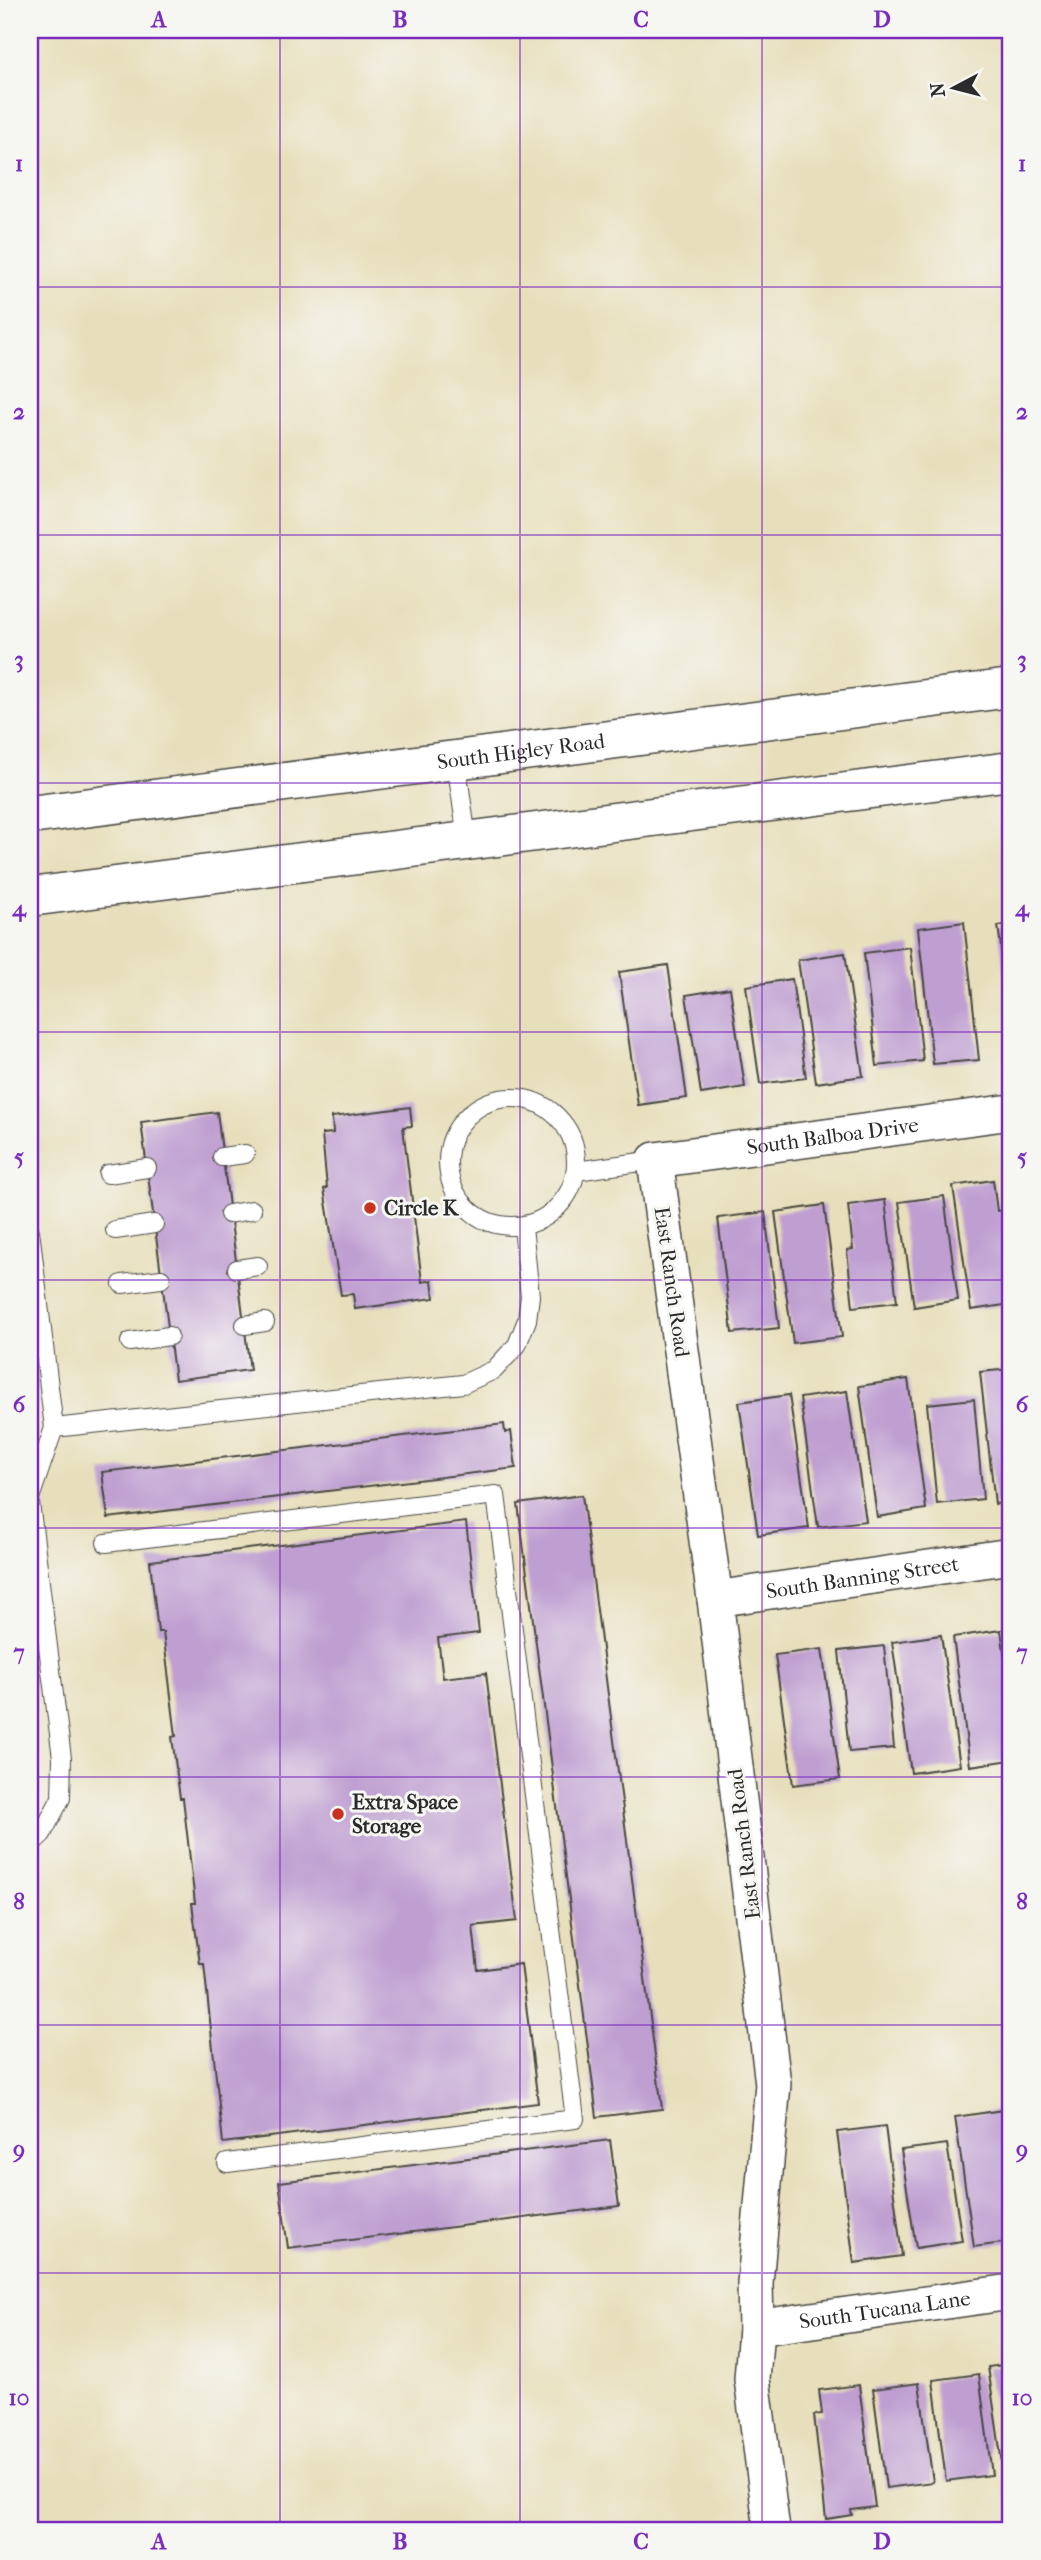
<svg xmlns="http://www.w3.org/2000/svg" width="1041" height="2560" viewBox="0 0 1041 2560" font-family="'IM FELL French Canon',serif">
  <rect width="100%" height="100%" fill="#f6f6f2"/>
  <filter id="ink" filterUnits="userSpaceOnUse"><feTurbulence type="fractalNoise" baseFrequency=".0143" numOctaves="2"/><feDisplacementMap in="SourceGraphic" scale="14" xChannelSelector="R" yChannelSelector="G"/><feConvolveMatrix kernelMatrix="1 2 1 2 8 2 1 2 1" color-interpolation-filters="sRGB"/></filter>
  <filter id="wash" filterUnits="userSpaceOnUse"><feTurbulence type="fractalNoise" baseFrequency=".00686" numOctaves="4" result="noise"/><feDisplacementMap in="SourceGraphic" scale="28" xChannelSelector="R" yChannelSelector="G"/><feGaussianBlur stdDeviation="1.57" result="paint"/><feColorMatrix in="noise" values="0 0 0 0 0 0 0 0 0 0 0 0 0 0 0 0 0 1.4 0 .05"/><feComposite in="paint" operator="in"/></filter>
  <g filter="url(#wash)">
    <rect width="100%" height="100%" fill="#e7dfbb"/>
    <g id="blocks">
      <path fill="#bf9fd1" d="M964,922L979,1060L933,1064L918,928Z
        M1011,924V1009H1010L998,926Z
        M910,947L923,1061L877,1066L864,953Z
        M845,953L863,1076L816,1083L798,960Z
        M668,965L687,1098L638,1105L619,972Z
        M792,979L806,1078L760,1084L746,986Z
        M730,988L745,1087L701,1094L686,995Z
        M410,1107L412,1126L403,1127L422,1282L432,1280L434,1298L355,1309L353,1294L341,1295L324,1189L327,1188L322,1134L333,1133L332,1117Z
        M217,1112L250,1370L175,1380L141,1122Z
        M993,1180L997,1211L1006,1210L1011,1247V1304L971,1310L953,1186Z
        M944,1196L958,1300L914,1307L899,1202Z
        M885,1200L897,1302L853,1307L847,1250L853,1249L848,1205Z
        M824,1205L842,1337L793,1343L775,1212Z
        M765,1212L779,1328L732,1333L718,1218Z
        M1011,1369V1502L995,1504L980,1372Z
        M908,1379L926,1509L877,1517L859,1386Z
        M847,1391L866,1521L818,1527L800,1398Z
        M789,1395L809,1528L758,1535L739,1402Z
        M974,1399L983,1499L937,1504L927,1404Z
        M504,1424L505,1433L511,1431L516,1468L108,1518L102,1472Z
        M582,1495L662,2109L597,2117L518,1504Z
        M466,1522L479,1633L438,1638L443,1678L486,1673L517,1921L473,1926L478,1970L521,1964L538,2103L223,2143L204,1964H200L192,1903H195L183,1798H180L172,1737L176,1736L163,1632H158L150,1561Z
        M1001,1630L1011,1701V1760L970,1766L953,1637Z
        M941,1635L960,1766L911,1773L892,1642Z
        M884,1646L894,1748L849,1752L839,1651Z
        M822,1649L840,1779L793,1785L775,1655Z
        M1003,2110L1011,2164V2242L974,2247L955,2117Z
        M885,2126L902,2256L854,2263L837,2132Z
        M610,2140L619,2206L288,2248L279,2182Z
        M947,2144L962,2241L916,2248L901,2150Z
        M1011,2364V2498H1007L988,2367Z
        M979,2374L992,2475L946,2481L933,2380Z
        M919,2383L933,2482L886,2488L873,2389Z
        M859,2385L875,2507L851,2510L852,2515L826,2519L814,2415L822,2414L819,2390Z"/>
    </g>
  </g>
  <g filter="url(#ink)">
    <use href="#blocks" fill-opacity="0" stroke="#474641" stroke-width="2"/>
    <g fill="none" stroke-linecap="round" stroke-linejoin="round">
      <defs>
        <path id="lane" d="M456,761L467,839
          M448 1162a64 64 0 1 1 128 0a64 64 0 1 1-128 0Z
          M222,1157L245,1154
          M576,1171L655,1160
          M108,1174L147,1168
          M229,1214L252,1210
          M115,1230L154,1224
          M30,1231L54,1428L30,1498
          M237,1269L258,1266
          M122,1284L161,1279
          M245,1325L265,1322
          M130,1342L169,1336
          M54,1428L463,1384L494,1370L517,1345L527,1320L530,1296L523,1226
          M30,1503L62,1758L61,1798L42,1834L30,1845
          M106,1543L496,1495L575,2119L227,2163"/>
        <g id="street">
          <path id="s1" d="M715,1599L1011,1556"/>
          <path id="s2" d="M756,2328L1011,2292"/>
          <path id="s3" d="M772,2530L752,2379L756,2328L755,2283L773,2084L715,1599L655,1160L1011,1112"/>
        </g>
        <g id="secondary">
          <path id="s4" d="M30,815L1011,688"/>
          <path d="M30,897L1011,771"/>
        </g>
      </defs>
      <use href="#lane" stroke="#474641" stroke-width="20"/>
      <use href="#street" stroke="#474641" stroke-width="38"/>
      <use href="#secondary" stroke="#474641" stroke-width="41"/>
      <use href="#lane" stroke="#fff" stroke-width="18"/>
      <use href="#street" stroke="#fff" stroke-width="35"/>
      <use href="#secondary" stroke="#fff" stroke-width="38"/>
    </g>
  </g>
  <path fill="none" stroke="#7b2cbf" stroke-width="2" stroke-opacity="0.55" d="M280,30V2530M520,30V2530M762,30V2530M30,287H1011M30,535H1011M30,783H1011M30,1032H1011M30,1280H1011M30,1528H1011M30,1777H1011M30,2025H1011M30,2273H1011"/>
  <g fill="#c8321e" stroke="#f6f6f2" stroke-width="2.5">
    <circle cx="370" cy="1208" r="7"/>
    <circle cx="338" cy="1814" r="7"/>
  </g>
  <g text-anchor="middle" stroke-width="6" stroke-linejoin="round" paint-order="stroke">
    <g font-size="21" fill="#2b2b2b" stroke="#f6f6f2">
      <text dy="7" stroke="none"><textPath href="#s4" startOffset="495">South Higley Road</textPath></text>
      <text dy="7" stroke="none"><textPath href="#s3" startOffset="1559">South Balboa Drive</textPath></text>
      <text transform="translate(672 1282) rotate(82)" y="7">East Ranch Road</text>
      <text dy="7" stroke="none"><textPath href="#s1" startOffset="149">South Banning Street</textPath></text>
      <text transform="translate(744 1844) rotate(-97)" y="7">East Ranch Road</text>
      <text dy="7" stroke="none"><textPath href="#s2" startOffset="130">South Tucana Lane</textPath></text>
    </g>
    <g font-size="21" font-weight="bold" fill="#2b2b2b" stroke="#f6f6f2" text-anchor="start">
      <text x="384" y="1215">Circle K</text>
      <text x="352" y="1809">Extra Space<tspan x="352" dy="24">Storage</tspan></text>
    </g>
  </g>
  <rect width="1041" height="2560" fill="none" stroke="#f6f6f2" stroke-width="77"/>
  <g transform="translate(954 88) rotate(263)" stroke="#f6f6f2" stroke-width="5" paint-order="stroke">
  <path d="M0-5L12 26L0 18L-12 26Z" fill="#2b2b2b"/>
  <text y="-10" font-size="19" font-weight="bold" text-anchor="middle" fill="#2b2b2b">N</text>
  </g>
  <rect x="38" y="38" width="964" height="2484" fill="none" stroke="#7b2cbf" stroke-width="2.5"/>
  <g font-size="23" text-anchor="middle" font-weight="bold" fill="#7b2cbf">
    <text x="159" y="27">A</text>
    <text x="400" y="27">B</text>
    <text x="641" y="27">C</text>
    <text x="882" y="27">D</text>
    <text x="19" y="171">1</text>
    <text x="1022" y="171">1</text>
    <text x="19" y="419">2</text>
    <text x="1022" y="419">2</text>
    <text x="19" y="667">3</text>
    <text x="1022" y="667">3</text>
    <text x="19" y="916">4</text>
    <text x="1022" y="916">4</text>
    <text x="19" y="1164">5</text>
    <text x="1022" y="1164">5</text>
    <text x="19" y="1412">6</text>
    <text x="1022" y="1412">6</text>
    <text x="19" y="1660">7</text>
    <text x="1022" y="1660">7</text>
    <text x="19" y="1909">8</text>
    <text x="1022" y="1909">8</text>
    <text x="19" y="2157">9</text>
    <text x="1022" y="2157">9</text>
    <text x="19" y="2405">10</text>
    <text x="1022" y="2405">10</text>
    <text x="159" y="2549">A</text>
    <text x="400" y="2549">B</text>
    <text x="641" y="2549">C</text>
    <text x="882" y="2549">D</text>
  </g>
</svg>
